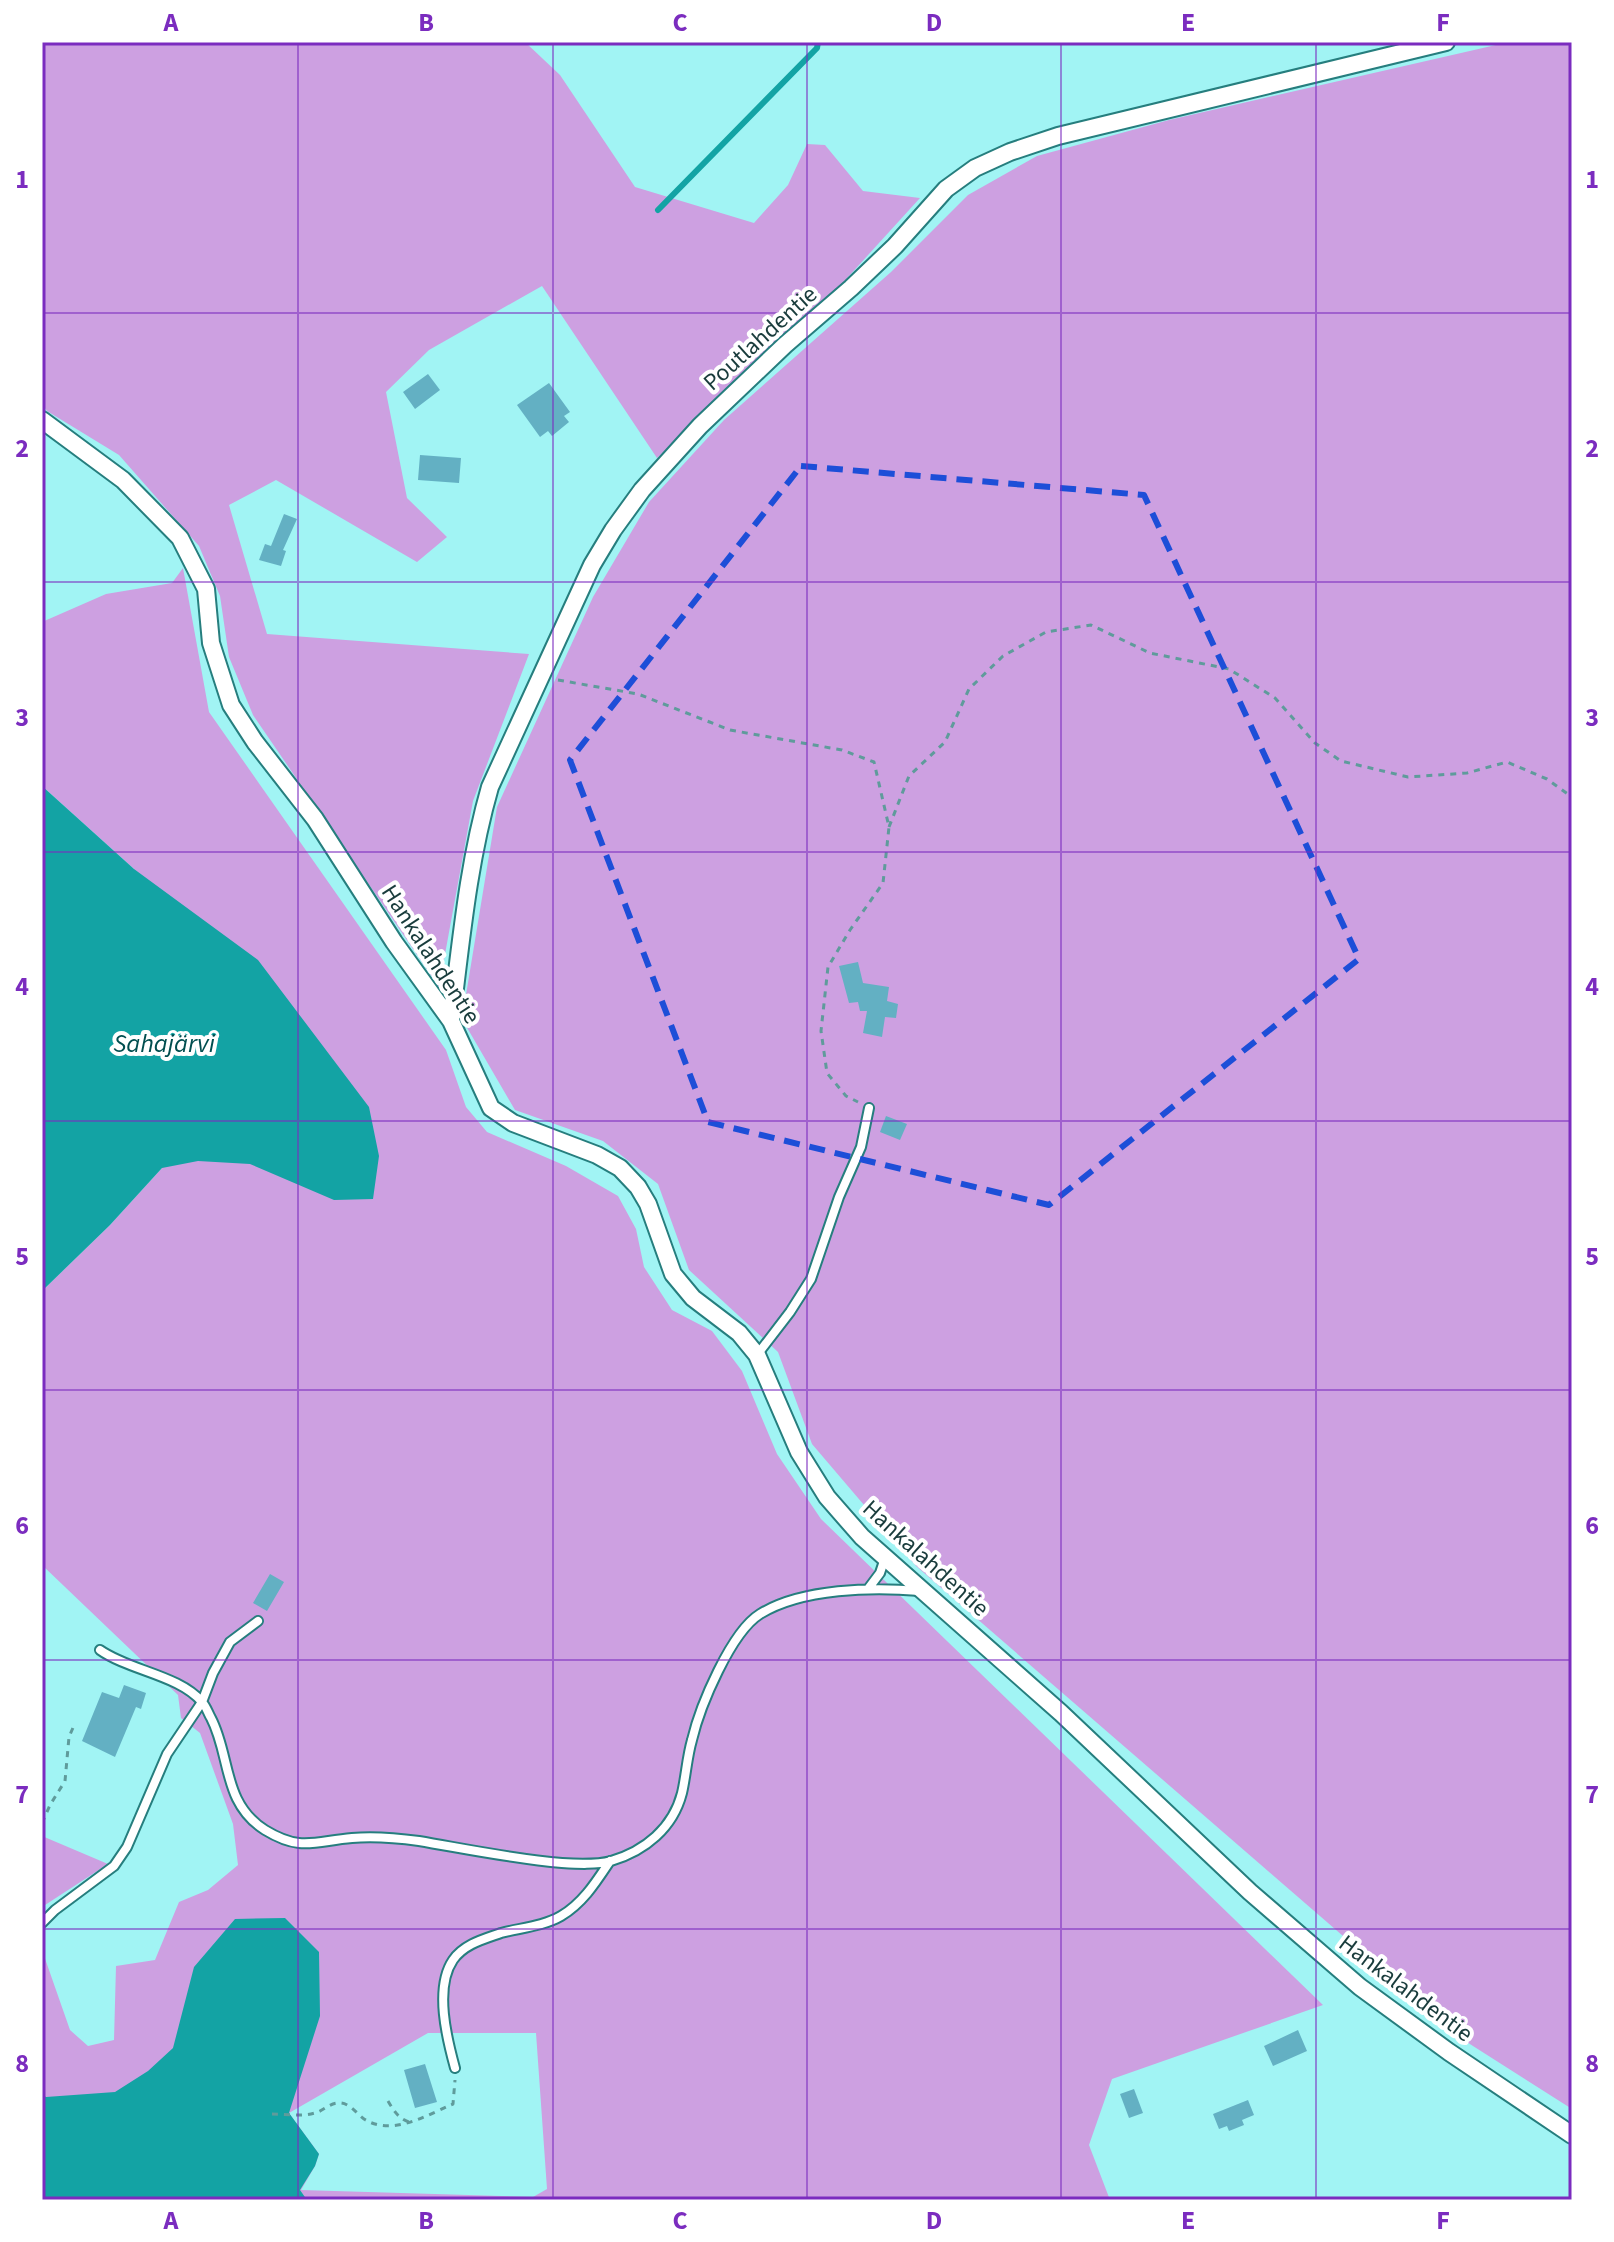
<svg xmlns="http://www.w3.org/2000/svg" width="1614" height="2242" viewBox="0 0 1614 2242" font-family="'Source Sans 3',sans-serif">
  <rect width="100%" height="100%" fill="#a1f4f4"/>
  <path fill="#cda0e1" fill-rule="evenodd" d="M42,42H525L560,75L635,187L754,223L788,185L807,144L825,145L863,191L920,198L838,288L746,373L657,458L542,286L429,350L386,392L407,498L447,537L417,562L276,480L229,505L267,634L529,654L473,801L439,987L253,715L229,657L220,596L199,546L119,455L47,411L42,404Z
    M1509,42H1572V2109L1462,2039L916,1566L812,1444L778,1352L689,1270L658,1184L603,1141L515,1110L462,1019L497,807L593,597L649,502L724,420L891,272L968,195L1037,156L1169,120Z
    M183,568L209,712L446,1050L466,1107L487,1132L566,1166L618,1196L636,1229L644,1267L672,1310L712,1331L742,1371L777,1454L821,1519L1323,2005L1112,2079L1089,2145L1110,2200H42V1950L70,2030L88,2046L114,2040L116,1966L155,1960L179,1902L208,1890L238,1865L233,1824L200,1733L181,1718L178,1695L42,1565V1291L110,1225L162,1168L134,869L42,786V622L106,594L172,583ZM428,2033H536L547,2189L533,2197L301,2190L315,2166L319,2154L289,2113Z
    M42,1836L108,1864L42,1907Z"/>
  <path fill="#13a3a4" d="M42,786L134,869L258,960L369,1107L379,1156L373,1199L334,1200L250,1164L198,1161L162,1168L110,1225L42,1291Z
    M285,1918L319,1952L320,2016L289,2113L319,2154L315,2166L300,2190L307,2200H42V2094L46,2097L115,2092L148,2071L173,2048L194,1967L235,1919Z"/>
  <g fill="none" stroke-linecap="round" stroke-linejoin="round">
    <path stroke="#13a3a4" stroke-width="6" d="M658,210L817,48L818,42"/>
  </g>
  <path fill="#63b0c3" d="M428,374L440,390L415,409L403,392Z
    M549,383L570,412L564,416L569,422L552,436L548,431L540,437L517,405Z
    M420,455L461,458L459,483L418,480Z
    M284,514L297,519L283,550L286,551L281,566L259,560L265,544L271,546Z
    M858,962L863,983L889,987L887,1001L898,1004L896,1018L885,1017L882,1037L863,1033L867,1011H860L858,1002L849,1003L839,966Z
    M886,1116L907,1124L900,1140L880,1132Z
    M270,1574L284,1582L267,1611L253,1603Z
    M124,1685L146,1693L141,1709L136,1707L115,1757L82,1741L102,1692L119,1698Z
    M1298,2030L1307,2051L1273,2066L1264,2046Z
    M425,2064L437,2102L415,2108L404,2070Z
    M1134,2089L1143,2113L1129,2118L1120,2094Z
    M1248,2100L1254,2115L1242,2120L1244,2125L1229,2131L1227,2126L1219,2129L1213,2114Z"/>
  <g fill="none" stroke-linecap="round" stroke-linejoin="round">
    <defs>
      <path id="lane" d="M757,1355L790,1312L811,1279L839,1197L861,1147L869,1108
        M868,1589L880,1573L885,1558
        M100,1650C130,1671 179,1675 202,1702C206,1706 208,1713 211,1718C231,1756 222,1803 265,1830C301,1852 315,1841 352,1838C374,1836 397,1838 419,1841C466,1849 514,1859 562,1863C578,1864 596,1865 611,1861C645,1851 673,1828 682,1793C686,1776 687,1757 692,1740C700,1706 731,1632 760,1614C802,1588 873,1587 920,1591
        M42,1923L55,1910L114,1866L127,1847L167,1754L202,1702L213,1673L230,1642L258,1621
        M455,2068C447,2039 434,1988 453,1960C464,1944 484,1939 501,1933C520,1928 544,1926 561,1916C583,1903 596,1882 610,1861"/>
      <path id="street" d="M42,420L123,480L180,538L206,589L211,643L231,705L255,742L315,819L394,942L451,1021L491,1108L513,1123L597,1155L620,1168L638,1187L648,1204L673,1274L693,1298L739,1333L757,1355L799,1452L827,1497L862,1537L1061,1713L1250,1892L1360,1987L1449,2052L1572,2135
        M451,1021C461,942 468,863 490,787L592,565L613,530L642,490L700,426L785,345L851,288L895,246L946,189L975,168L1010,152L1058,136L1446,42"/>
    </defs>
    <use href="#lane" stroke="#267e7e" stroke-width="12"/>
    <use href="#street" stroke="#267e7e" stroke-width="20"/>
    <path stroke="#5f9b9b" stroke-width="3" stroke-dasharray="6 6" stroke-linecap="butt" d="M558,680L638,694L730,730L842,750L874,762L889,827L883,883L850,930L828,967L821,1031L827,1073L846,1096L858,1102
      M889,827L909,776L945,742L969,689L1003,656L1046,632L1091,625L1150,653L1229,669L1275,698L1315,743L1341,761L1408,777L1467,773L1507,762L1547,779L1572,797
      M42,1823L50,1805L65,1781L69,1737L75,1723
      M388,2101C394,2111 398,2118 409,2122
      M272,2114C286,2114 301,2117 315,2113C323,2111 330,2103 338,2103C349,2102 356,2113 364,2119C392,2137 427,2115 453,2104L455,2080"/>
    <use href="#lane" stroke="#fff" stroke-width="8"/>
    <use href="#street" stroke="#fff" stroke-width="16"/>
  </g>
  <path fill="none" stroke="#1d4ed8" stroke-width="6" stroke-dasharray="16 10" stroke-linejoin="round" d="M801,466L1144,495L1359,959L1049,1205L708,1122L570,760Z"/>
  <path fill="none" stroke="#7b2cbf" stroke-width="2" stroke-opacity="0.55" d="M298,42V2200M553,42V2200M807,42V2200M1061,42V2200M1316,42V2200M42,313H1572M42,582H1572M42,852H1572M42,1121H1572M42,1390H1572M42,1660H1572M42,1929H1572"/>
  <g text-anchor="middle" stroke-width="8" stroke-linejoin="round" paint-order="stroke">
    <g font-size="24" fill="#193c3c" stroke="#fff">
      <text transform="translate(760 338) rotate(-42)" y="8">Poutlahdentie</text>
      <text transform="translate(431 954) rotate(57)" y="8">Hankalahdentie</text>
      <text transform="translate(926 1558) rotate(42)" y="8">Hankalahdentie</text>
      <text transform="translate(1406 1988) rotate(37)" y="8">Hankalahdentie</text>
    </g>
    <g font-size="26" font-style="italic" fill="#004e4f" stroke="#fff">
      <text x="164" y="1052">Sahajärvi</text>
    </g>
  </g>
  <rect width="1614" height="2242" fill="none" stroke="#ffffff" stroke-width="88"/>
  <rect x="44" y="44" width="1526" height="2154" fill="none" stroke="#7b2cbf" stroke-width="3"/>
  <g font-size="26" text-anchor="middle" font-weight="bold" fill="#7b2cbf">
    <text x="171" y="31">A</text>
    <text x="426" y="31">B</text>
    <text x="680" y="31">C</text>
    <text x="934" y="31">D</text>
    <text x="1188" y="31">E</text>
    <text x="1443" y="31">F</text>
    <text x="22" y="188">1</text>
    <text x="1592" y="188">1</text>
    <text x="22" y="457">2</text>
    <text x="1592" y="457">2</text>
    <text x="22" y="726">3</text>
    <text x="1592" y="726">3</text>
    <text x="22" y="995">4</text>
    <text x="1592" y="995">4</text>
    <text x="22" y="1265">5</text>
    <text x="1592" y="1265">5</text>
    <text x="22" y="1534">6</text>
    <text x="1592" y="1534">6</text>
    <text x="22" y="1803">7</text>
    <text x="1592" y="1803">7</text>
    <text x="22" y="2072">8</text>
    <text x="1592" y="2072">8</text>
    <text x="171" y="2229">A</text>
    <text x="426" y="2229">B</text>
    <text x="680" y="2229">C</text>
    <text x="934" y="2229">D</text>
    <text x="1188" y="2229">E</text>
    <text x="1443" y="2229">F</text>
  </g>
</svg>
